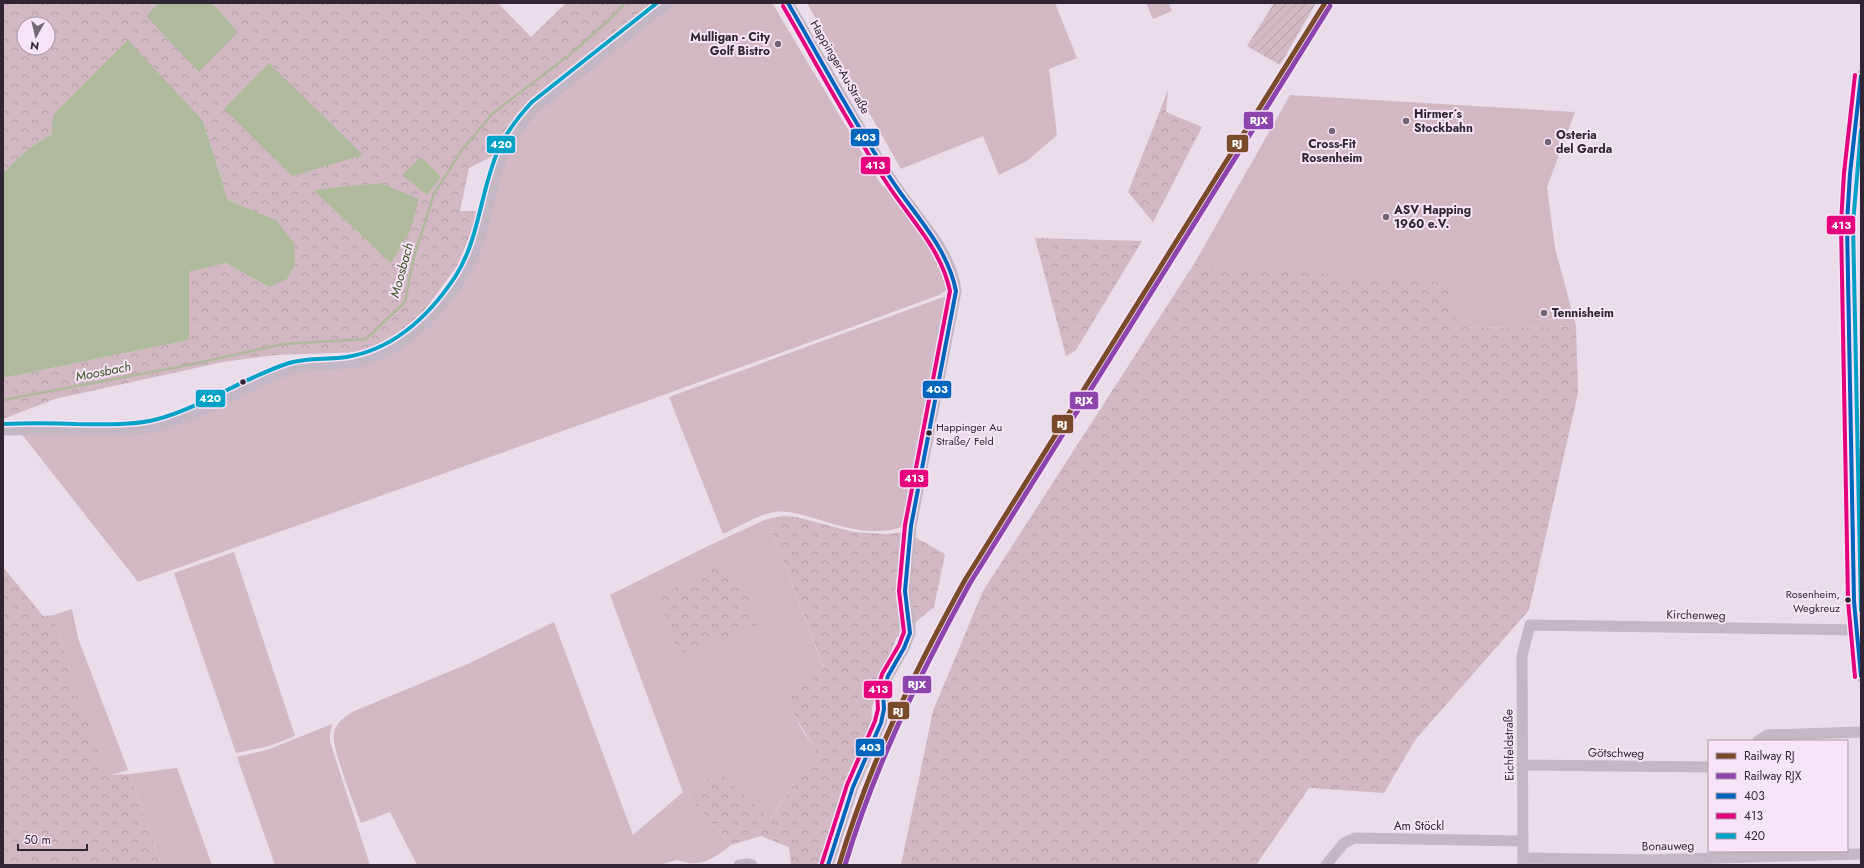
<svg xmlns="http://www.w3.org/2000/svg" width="1864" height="868" viewBox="0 0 1864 868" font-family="Jost,sans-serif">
  <defs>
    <pattern id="forest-crowns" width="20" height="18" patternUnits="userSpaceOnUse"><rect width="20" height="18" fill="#d1b8c2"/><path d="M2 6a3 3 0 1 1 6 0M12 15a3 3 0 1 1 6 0" fill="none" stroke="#b49ea7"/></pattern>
    <pattern id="garden-furrows" width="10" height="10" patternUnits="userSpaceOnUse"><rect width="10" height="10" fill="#d1b8c2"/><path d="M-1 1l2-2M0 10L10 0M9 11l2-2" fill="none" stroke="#b49ea7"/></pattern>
  </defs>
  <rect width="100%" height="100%" fill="#e9ddea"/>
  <path fill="#d1b8c2" d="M672,3H772L880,183C903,203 929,233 943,261C946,268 948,277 950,284L948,289L939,295C673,393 405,487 138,582L20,432L149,430L281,375L377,359L449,301L509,151L523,129L538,111Z
    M807,3H1055L1077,58L1049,69L1057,135L1027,161L999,175L983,136L901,169Z
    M1146,3H1169L1172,11L1153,19Z
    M1290,95L1575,112L1547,187L1555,248L1576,326L1526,328L1459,327L1194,264Z
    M949,295L951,297L907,525C880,537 847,529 820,520C806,516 789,510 774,512C757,515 739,527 723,534L669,397Z
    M767,519L824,669L786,701L801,728L816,750L769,821L717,769L688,796L731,845C711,860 702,868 677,860L658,865H417L390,812L361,823C355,806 331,747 334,733C336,722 344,718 352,712L470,663L554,622L633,835L683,792L610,595L708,546Z
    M234,552L295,736L269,746L236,753L174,573Z
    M72,609L78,638L128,770L108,776L75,687L53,615Z
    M332,724L330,735V742L370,865H275L237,757L267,750Z
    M177,768L212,865H161L130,774Z"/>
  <path fill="url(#forest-crowns)" fill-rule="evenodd" d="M3,3H158L146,16L238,32L212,3H498L531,37L566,3H653L525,112L499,153L469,168L460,211H480L457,266L411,329L365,352L275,355L223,362L55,399L3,419V378L189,340V272L226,263L269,287L276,220L228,200L203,121L52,134L29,148L5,171L3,169ZM24,24H48V48H24ZM380,183L392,263L314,191Z
    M1168,90L1166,112L1202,127L1153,222L1128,192Z
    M1035,238L1142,241L1076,350L1066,356Z
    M1194,264L1447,283L1459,327L1526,328L1576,326L1578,393L1529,610L1415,740L1384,793L1309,788L1256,865H901L933,711L983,591Z
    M784,516L796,517L854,532L885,534L906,532L945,554L934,607L896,638L872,707L871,731L825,865H791L789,847L761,836L731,845L688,796L717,769L770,820L816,750L785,701L824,668L767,519Z
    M720,564L726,566L748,597L760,624L679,654L659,597Z
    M3,567L43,616L53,615L75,687L108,775L130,774L161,865H3Z"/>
  <path fill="url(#garden-furrows)" d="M1274,3H1316L1280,65L1247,46Z"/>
  <path fill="#aeba9b" d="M158,3H212L238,32L199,72L146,16Z
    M128,40L203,121L228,200L276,220L294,243L295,264L287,279L269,287L226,263L189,272V340L3,378V169L5,171L29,148L52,134L53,115Z
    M269,63L363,155L292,176L224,109Z
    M421,157L441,177L427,195L402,175Z
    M380,183L419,199L410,231L391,263L313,190Z"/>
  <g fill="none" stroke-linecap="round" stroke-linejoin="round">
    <path stroke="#aeba9b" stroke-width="2.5" d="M3,400L193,364L283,344L366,339L405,302L413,260L434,194L461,151L492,114L573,52L610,19L625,3"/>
    <path stroke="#c2b7c3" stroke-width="11" d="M788,3C822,62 855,122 891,179C912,213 952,250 956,291L911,526L905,591L910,624V633L904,648L888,676L883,693L884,709L881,723L853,787L828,865
      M1861,76L1850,174L1847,223L1854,601L1861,676
      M3,430C33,429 63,429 94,430C115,430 138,431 159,425C206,414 245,384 290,369C308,363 327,365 346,363C396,358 433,321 460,280C484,245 486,202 500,162C507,141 521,123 536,107L667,3
      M1758,741L1767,735L1861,732
      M1522,765L1709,767
      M1523,858L1648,860L1861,854
      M739,865L747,864L752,865
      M1326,865L1344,843L1355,838L1522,841
      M1523,865L1522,656L1530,625L1861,630"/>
    <defs>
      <path id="bus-1" d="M788,3C822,62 854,122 891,179C915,216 947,246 956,291L911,526L905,591L910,633L904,648L888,676L883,693L884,709L881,723L853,787L828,865
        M1861,76L1850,174L1847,223L1854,601L1861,676"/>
      <path id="bus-2" d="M783,6C817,65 849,125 886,182C909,218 941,248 950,291L905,525L899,591L904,632L899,645L882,674L877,692L878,709L875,721L847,785L822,863
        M1855,677L1848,601L1841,223L1844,173L1855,75"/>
      <path id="bus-3" d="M1861,130L1853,223L1861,611
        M3,424C27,423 51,423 76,424C103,424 132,426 158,419C204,406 243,378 289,363C308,357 327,360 347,357C394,349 429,316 455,277C479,240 480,194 497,153C505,134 518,117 532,102L657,3"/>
    </defs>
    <use href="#bus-1" stroke="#f7e4f8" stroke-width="7"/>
    <use href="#bus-2" stroke="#f7e4f8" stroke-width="7"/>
    <use href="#bus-3" stroke="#f7e4f8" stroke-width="7"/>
    <use href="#bus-1" stroke="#0065bd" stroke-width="4"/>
    <use href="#bus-2" stroke="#e5007d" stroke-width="4"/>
    <use href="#bus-3" stroke="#02a2c6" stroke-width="4"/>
    <defs>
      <path id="rail-1" d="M839,865C870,762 913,674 965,580L1325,3"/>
      <path id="rail-2" d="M845,865C875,765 920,674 970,583L1330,6"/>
    </defs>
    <use href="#rail-1" stroke="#f7e4f8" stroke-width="8"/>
    <use href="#rail-2" stroke="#f7e4f8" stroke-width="8"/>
    <use href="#rail-1" stroke="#7a4b2a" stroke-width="5"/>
    <use href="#rail-2" stroke="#8e44ad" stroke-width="5"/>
  </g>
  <g fill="#716673" stroke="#f7e4f8" stroke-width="1.5">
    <circle cx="778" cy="44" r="4"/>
    <circle cx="1406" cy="121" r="4"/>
    <circle cx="1332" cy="131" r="4"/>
    <circle cx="1548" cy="142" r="4"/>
    <circle cx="1386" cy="217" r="4"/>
    <circle cx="1544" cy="313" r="4"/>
  </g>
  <g fill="#302633" stroke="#f7e4f8" stroke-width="1.5">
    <circle cx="243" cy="382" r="3.5"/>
    <circle cx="929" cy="433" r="3.5"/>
    <circle cx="1848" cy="600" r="3.5"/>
  </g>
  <g text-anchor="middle" stroke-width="4" stroke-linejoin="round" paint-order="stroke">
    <g font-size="11" fill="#302633" stroke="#f7e4f8" text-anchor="start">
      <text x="936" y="431">Happinger Au<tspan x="936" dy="14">Straße/ Feld</tspan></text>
      <text x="1840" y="598" text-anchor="end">Rosenheim,<tspan x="1840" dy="14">Wegkreuz</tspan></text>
    </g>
    <g font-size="12" font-weight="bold" fill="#302633" stroke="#f7e4f8" text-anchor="start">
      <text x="770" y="41" text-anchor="end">Mulligan - City<tspan x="770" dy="14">Golf Bistro</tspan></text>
      <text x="1414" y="118">Hirmer´s<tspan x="1414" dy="14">Stockbahn</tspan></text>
      <text x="1556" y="139">Osteria<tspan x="1556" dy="14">del Garda</tspan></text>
      <text x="1332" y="148" text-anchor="middle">Cross-Fit<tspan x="1332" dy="14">Rosenheim</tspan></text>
      <text x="1394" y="214">ASV Happing<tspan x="1394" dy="14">1960 e.V.</tspan></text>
      <text x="1552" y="317">Tennisheim</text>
    </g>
    <g font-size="12" fill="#302633" stroke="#f7e4f8">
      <text transform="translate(840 67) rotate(60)" y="4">Happinger-Au-Straße</text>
      <text transform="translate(1696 615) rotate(1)" y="4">Kirchenweg</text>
      <text transform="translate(1509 745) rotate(-91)" y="4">Eichfeldstraße</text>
      <text transform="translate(1616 753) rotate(1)" y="4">Götschweg</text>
      <text x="1419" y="830">Am Stöckl</text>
      <text transform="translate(1668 846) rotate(-1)" y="4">Bonauweg</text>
    </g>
    <g font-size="13" font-style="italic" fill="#38521e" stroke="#f7e4f8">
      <text transform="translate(401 270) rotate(-75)" y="5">Moosbach</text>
      <text transform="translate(103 371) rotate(-11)" y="5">Moosbach</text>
    </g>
  </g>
  <g stroke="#f7e4f8" stroke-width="1.5">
    <rect x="1243" y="111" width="31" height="19" rx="4" fill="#8e44ad"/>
    <rect x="850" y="128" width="30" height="19" rx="4" fill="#0065bd"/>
    <rect x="1226" y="134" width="23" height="19" rx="4" fill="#7a4b2a"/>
    <rect x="486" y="135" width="30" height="19" rx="4" fill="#02a2c6"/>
    <rect x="860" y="156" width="31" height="19" rx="4" fill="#e5007d"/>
    <rect x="1826" y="215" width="30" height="20" rx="4" fill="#e5007d"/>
    <rect x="922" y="380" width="30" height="19" rx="4" fill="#0065bd"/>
    <rect x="195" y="389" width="31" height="19" rx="4" fill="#02a2c6"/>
    <rect x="1069" y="391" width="30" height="19" rx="4" fill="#8e44ad"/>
    <rect x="1051" y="414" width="23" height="20" rx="4" fill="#7a4b2a"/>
    <rect x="899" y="469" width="30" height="19" rx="4" fill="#e5007d"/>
    <rect x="902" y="675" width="30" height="19" rx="4" fill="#8e44ad"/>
    <rect x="863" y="680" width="30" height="19" rx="4" fill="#e5007d"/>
    <rect x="887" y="701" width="23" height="19" rx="4" fill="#7a4b2a"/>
    <rect x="855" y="738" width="30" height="19" rx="4" fill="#0065bd"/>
  </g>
  <g font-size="11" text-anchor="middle" font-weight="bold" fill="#fff">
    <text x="1259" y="124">RJX</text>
    <text x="865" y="141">403</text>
    <text x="1237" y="147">RJ</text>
    <text x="501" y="148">420</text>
    <text x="875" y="169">413</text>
    <text x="1841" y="229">413</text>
    <text x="937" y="393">403</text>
    <text x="210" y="402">420</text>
    <text x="1084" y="404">RJX</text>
    <text x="1062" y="428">RJ</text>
    <text x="914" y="482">413</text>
    <text x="917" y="688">RJX</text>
    <text x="878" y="693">413</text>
    <text x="898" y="715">RJ</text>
    <text x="870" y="751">403</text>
  </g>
  <rect width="1864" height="868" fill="none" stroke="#302633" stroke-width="8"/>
  <rect x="1708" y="740" width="140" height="112" fill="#f7e4f8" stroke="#a798a9"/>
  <rect x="1716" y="753" width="20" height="6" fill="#7a4b2a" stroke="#a798a9"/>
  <text x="1744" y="760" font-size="12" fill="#302633">Railway RJ</text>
  <rect x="1716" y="773" width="20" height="6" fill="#8e44ad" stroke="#a798a9"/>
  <text x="1744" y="780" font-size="12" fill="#302633">Railway RJX</text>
  <rect x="1716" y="793" width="20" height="6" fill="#0065bd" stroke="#a798a9"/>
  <text x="1744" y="800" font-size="12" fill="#302633">403</text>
  <rect x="1716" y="813" width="20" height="6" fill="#e5007d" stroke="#a798a9"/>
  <text x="1744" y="820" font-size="12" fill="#302633">413</text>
  <rect x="1716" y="833" width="20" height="6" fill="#02a2c6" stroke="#a798a9"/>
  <text x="1744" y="840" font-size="12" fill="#302633">420</text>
  <g transform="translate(36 36) rotate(188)"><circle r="19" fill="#f7e4f8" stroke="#a798a9"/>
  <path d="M0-3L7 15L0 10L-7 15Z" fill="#716673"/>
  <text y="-6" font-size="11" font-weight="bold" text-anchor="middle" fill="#302633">N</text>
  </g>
  <path d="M18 844v6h69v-6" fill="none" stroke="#302633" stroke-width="2"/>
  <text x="24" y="844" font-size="12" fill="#302633" stroke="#f7e4f8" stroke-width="3" paint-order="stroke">50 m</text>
</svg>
